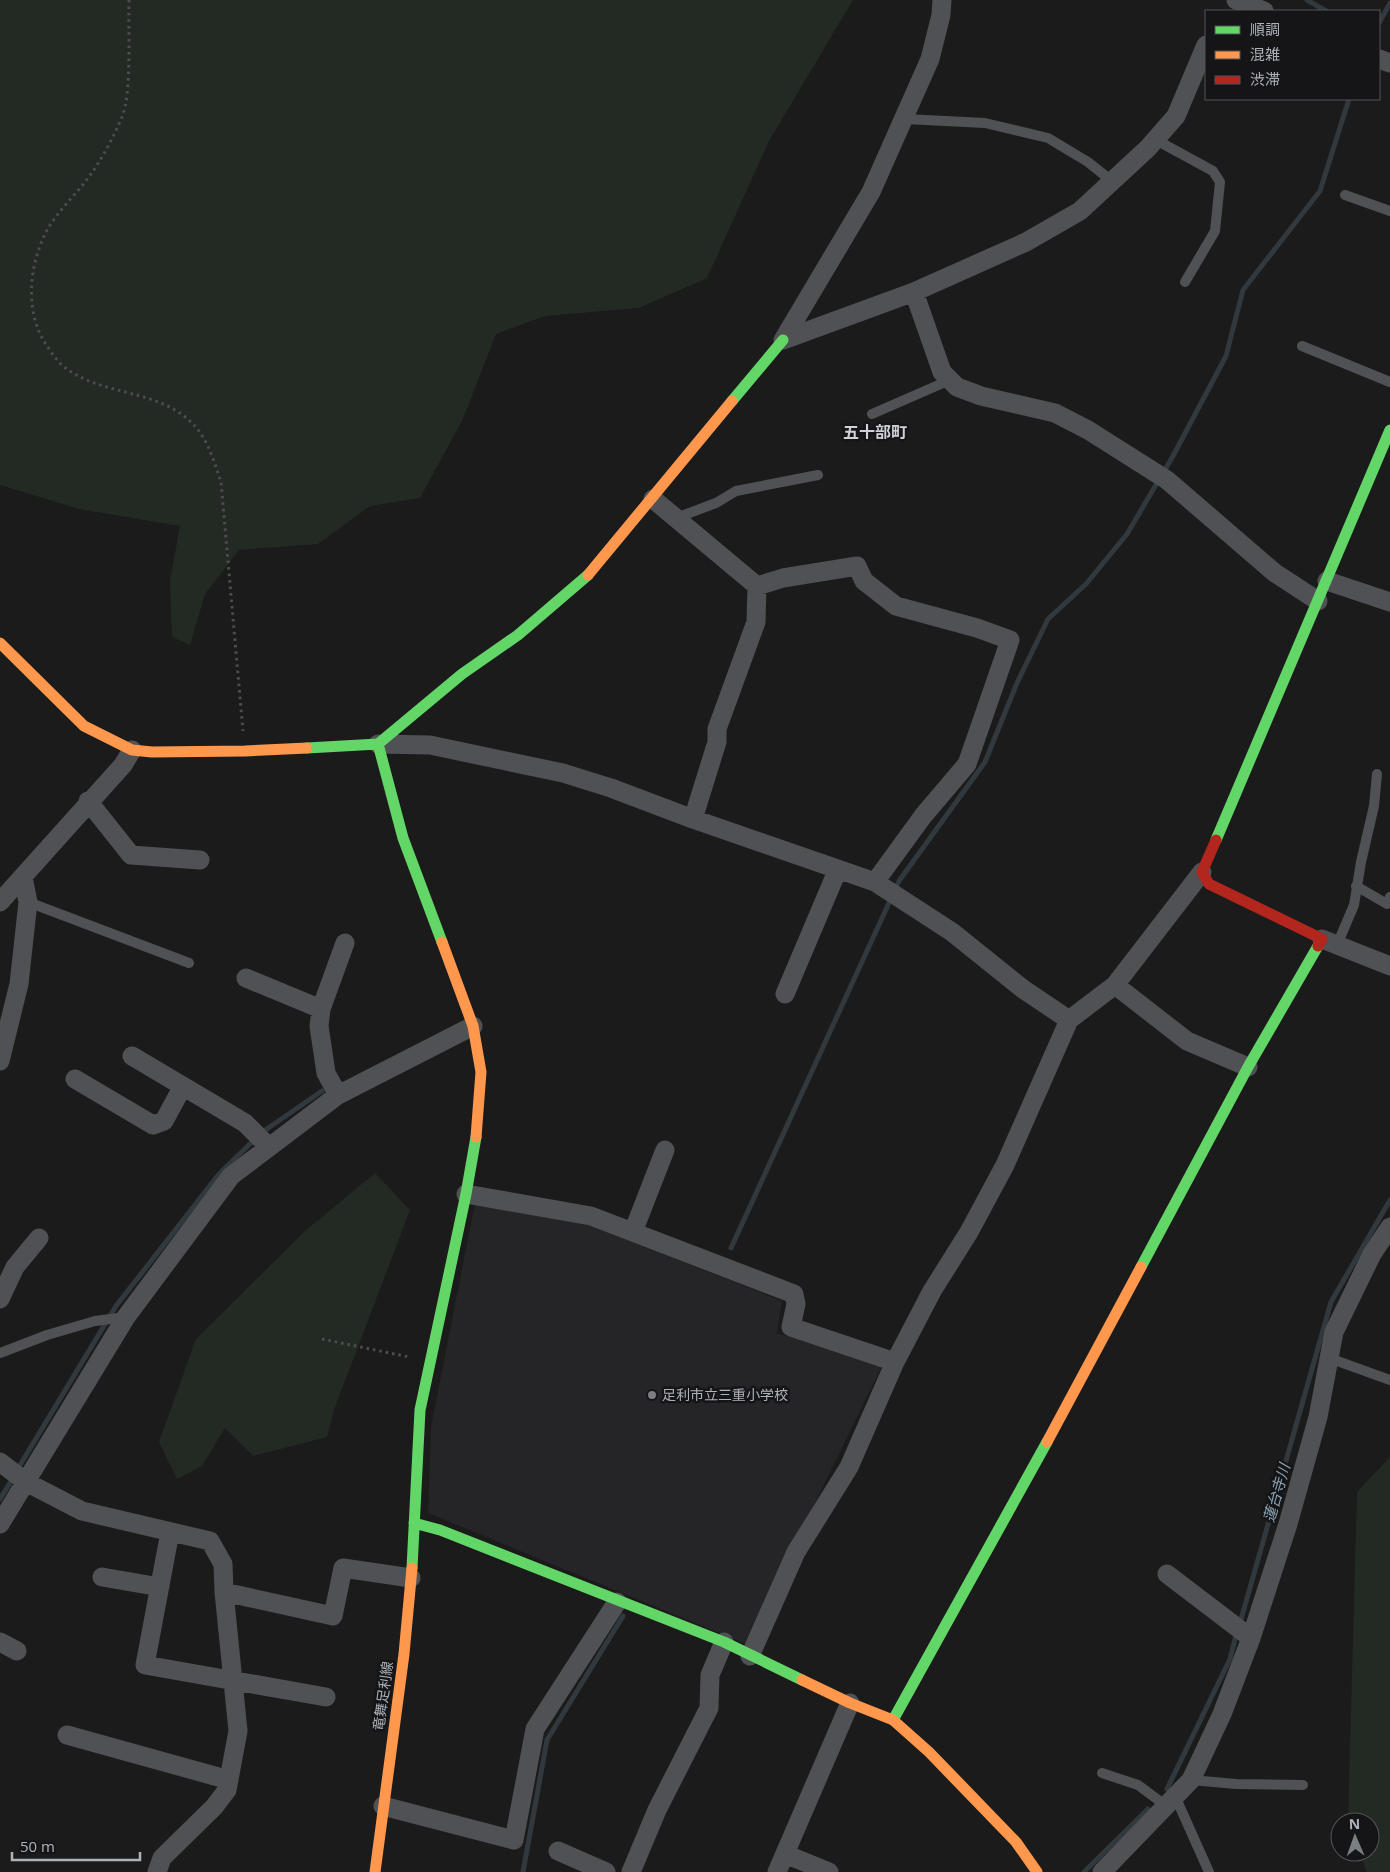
<svg xmlns="http://www.w3.org/2000/svg" width="1390" height="1872" viewBox="0 0 1390 1872" font-family="'Open Sans','Noto Sans JP',sans-serif">
  <rect width="100%" height="100%" fill="#1b1b1b"/>
  <path fill="#252527" d="M475,1203L585,1223L782,1301L777,1333L883,1364L746,1644L428,1513L431,1427Z"/>
  <path fill="#232a24" d="M0,0H853L769,141L707,278L639,308L545,316L496,334L463,419L420,498L370,506L318,544L239,550L205,594L190,645L172,637L170,580L180,526L79,509L0,485Z
    M375,1173L410,1210L334,1410L327,1437L253,1456L225,1428L202,1466L177,1479L159,1442L196,1339L305,1231Z
    M1390,1457V1872H1367L1359,1852H1370V1822H1348L1357,1492Z"/>
  <g fill="none" stroke-linecap="round" stroke-linejoin="round">
    <path stroke="#31393e" stroke-width="5" d="M1307,0L1326,11
      M1379,23L1390,3
      M261,1133L322,1091
      M731,1248L899,881L985,762L1017,683L1048,619L1086,584L1127,534L1173,456L1226,356L1243,290L1320,191L1349,99
      M17,1470L116,1306L219,1174L255,1139
      M0,1499L13,1478
      M1240,1623L1331,1302L1390,1200
      M1167,1789L1230,1659L1237,1631
      M523,1872L547,1740L623,1616
      M1084,1872L1148,1809"/>
    <path stroke="#4b4d4f" stroke-width="3" stroke-dasharray="2.5 4" stroke-linecap="butt" d="M129,0C128,28 132,94 122,117C114,136 103,157 91,174C77,194 56,212 45,234C29,267 25,311 45,343C51,352 58,363 67,369C107,398 166,388 199,431C210,446 215,465 221,482L243,731
      M322,1339L409,1357"/>
    <path stroke="#505154" stroke-width="10" d="M905,119L985,123L1048,138L1088,162L1113,182
      M1156,140L1213,171L1220,182L1215,231L1185,282
      M1345,195L1390,211
      M1302,346L1390,382
      M872,414L950,380
      M676,518L716,503L736,491L818,475
      M1356,886L1387,904L1390,897
      M28,902L189,963
      M1337,945L1354,905L1361,862L1374,806L1377,774
      M0,1353L47,1335L95,1321L126,1317
      M1329,1358L1390,1380
      M1102,1773L1138,1785L1165,1805
      M1191,1780L1236,1784L1303,1785
      M1175,1796L1209,1872"/>
    <path stroke="#505154" stroke-width="19" d="M1236,0L1264,11
      M1379,59L1390,63
      M914,292L942,372L957,387L981,396L1055,413L1088,430L1167,480L1275,573L1318,601
      M783,340L914,292L1026,242L1080,211L1148,148L1176,116L1206,45
      M783,340L871,192L930,59L941,15L942,0
      M653,499L757,586
      M1327,581L1390,602
      M757,586L783,578L857,566L864,581L896,606L977,628L1010,640L967,764L923,816L875,882
      M378,744L430,745L563,773L611,788L693,819L875,882L952,932L1023,989L1069,1020
      M88,801L131,855L200,860
      M693,819L717,742V729L756,622L757,586
      M0,902L123,765L132,750
      M1322,939L1390,966
      M246,978L321,1009
      M1115,985L1187,1041L1248,1067
      M785,994L838,869
      M132,1056L245,1123L269,1147
      M0,1061L19,984L28,902L23,877
      M75,1079L153,1125L164,1121L183,1086
      M338,1095L326,1073L319,1026L321,1009L345,943
      M466,1194L591,1216L794,1294L796,1304L791,1327L895,1362
      M633,1232L665,1150
      M0,1299L15,1267L39,1238
      M0,1462L26,1482L82,1511L210,1541L223,1564L224,1592L238,1731L227,1790L214,1807L162,1858L157,1872
      M0,1524L126,1317L231,1176L338,1095L473,1026
      M170,1532L145,1665L326,1697
      M1167,1574L1251,1638
      M102,1577L160,1587
      M224,1592L333,1616L343,1568L411,1578
      M0,1642L17,1651
      M750,1656L796,1552L849,1467L895,1362L932,1291L969,1232L1005,1165L1069,1020L1115,985L1202,872
      M67,1735L229,1780
      M383,1806L514,1840L535,1729L617,1602
      M558,1851L606,1872
      M785,1854L829,1872
      M631,1872L657,1810L709,1708L710,1675L724,1642
      M777,1872L850,1703
      M1102,1872L1191,1780L1222,1714L1251,1638L1288,1524L1318,1417L1334,1332L1372,1254L1390,1227"/>
    <path stroke="#63d668" stroke-width="11" d="M732,401L783,340
      M378,744L403,838L442,942
      M307,748L378,744L462,674L518,635L588,575
      M1216,840L1390,430
      M1141,1267L1248,1067L1318,946
      M414,1523L440,1530L724,1642L802,1680
      M412,1568L420,1410L466,1194L476,1137
      M893,1720L1047,1442"/>
    <path stroke="#ff974d" stroke-width="11" d="M588,575L732,401
      M0,643L84,726L132,750L152,752L245,751L307,748
      M442,942L473,1026L481,1072L476,1137
      M1047,1442L1141,1267
      M802,1680L850,1703L893,1720L929,1752L1016,1842L1037,1872
      M375,1872L404,1654L412,1568"/>
    <path stroke="#b3261e" stroke-width="11" d="M1216,840L1202,872L1209,884L1322,939L1318,946"/>
  </g>
  <circle fill="#7b7e82" stroke="#151517" stroke-width="2" cx="652" cy="1395" r="5"/>
  <g text-anchor="middle" stroke-width="5" stroke-linejoin="round" paint-order="stroke">
    <g font-size="14" fill="#aeb3ba" stroke="#151517" text-anchor="start">
      <text x="662" y="1400">足利市立三重小学校</text>
    </g>
    <g font-size="14" fill="#aeb3ba" stroke="#151517">
      <text transform="translate(383 1696) rotate(-82)" y="5">竜舞足利線</text>
    </g>
    <g font-size="15" font-style="italic" fill="#89a2b2" stroke="#151517">
      <text transform="translate(1277 1493) rotate(-74)" y="5">蓮台寺川</text>
    </g>
    <g font-size="16" font-weight="bold" fill="#cfd1d7" stroke="#151517">
      <text x="875" y="438">五十部町</text>
    </g>
  </g>
  <rect x="1205" y="10" width="175" height="90" fill="#151517" stroke="#525458"/>
  <rect x="1215" y="26" width="25" height="8" fill="#63d668" stroke="#525458"/>
  <text x="1250" y="35" font-size="15" fill="#aeb3ba">順調</text>
  <rect x="1215" y="51" width="25" height="8" fill="#ff974d" stroke="#525458"/>
  <text x="1250" y="60" font-size="15" fill="#aeb3ba">混雑</text>
  <rect x="1215" y="76" width="25" height="8" fill="#b3261e" stroke="#525458"/>
  <text x="1250" y="85" font-size="15" fill="#aeb3ba">渋滞</text>
  <g transform="translate(1355 1837) rotate(358)"><circle r="24" fill="#151517" stroke="#525458"/>
  <path d="M0-4L9 19L0 12L-9 19Z" fill="#7b7e82"/>
  <text y="-8" font-size="14" font-weight="bold" text-anchor="middle" fill="#aeb3ba">N</text>
  </g>
  <path d="M12 1852v8h128v-8" fill="none" stroke="#aeb3ba" stroke-width="2.5"/>
  <text x="20" y="1852" font-size="15" fill="#aeb3ba" stroke="#151517" stroke-width="4" paint-order="stroke">50 m</text>
</svg>
